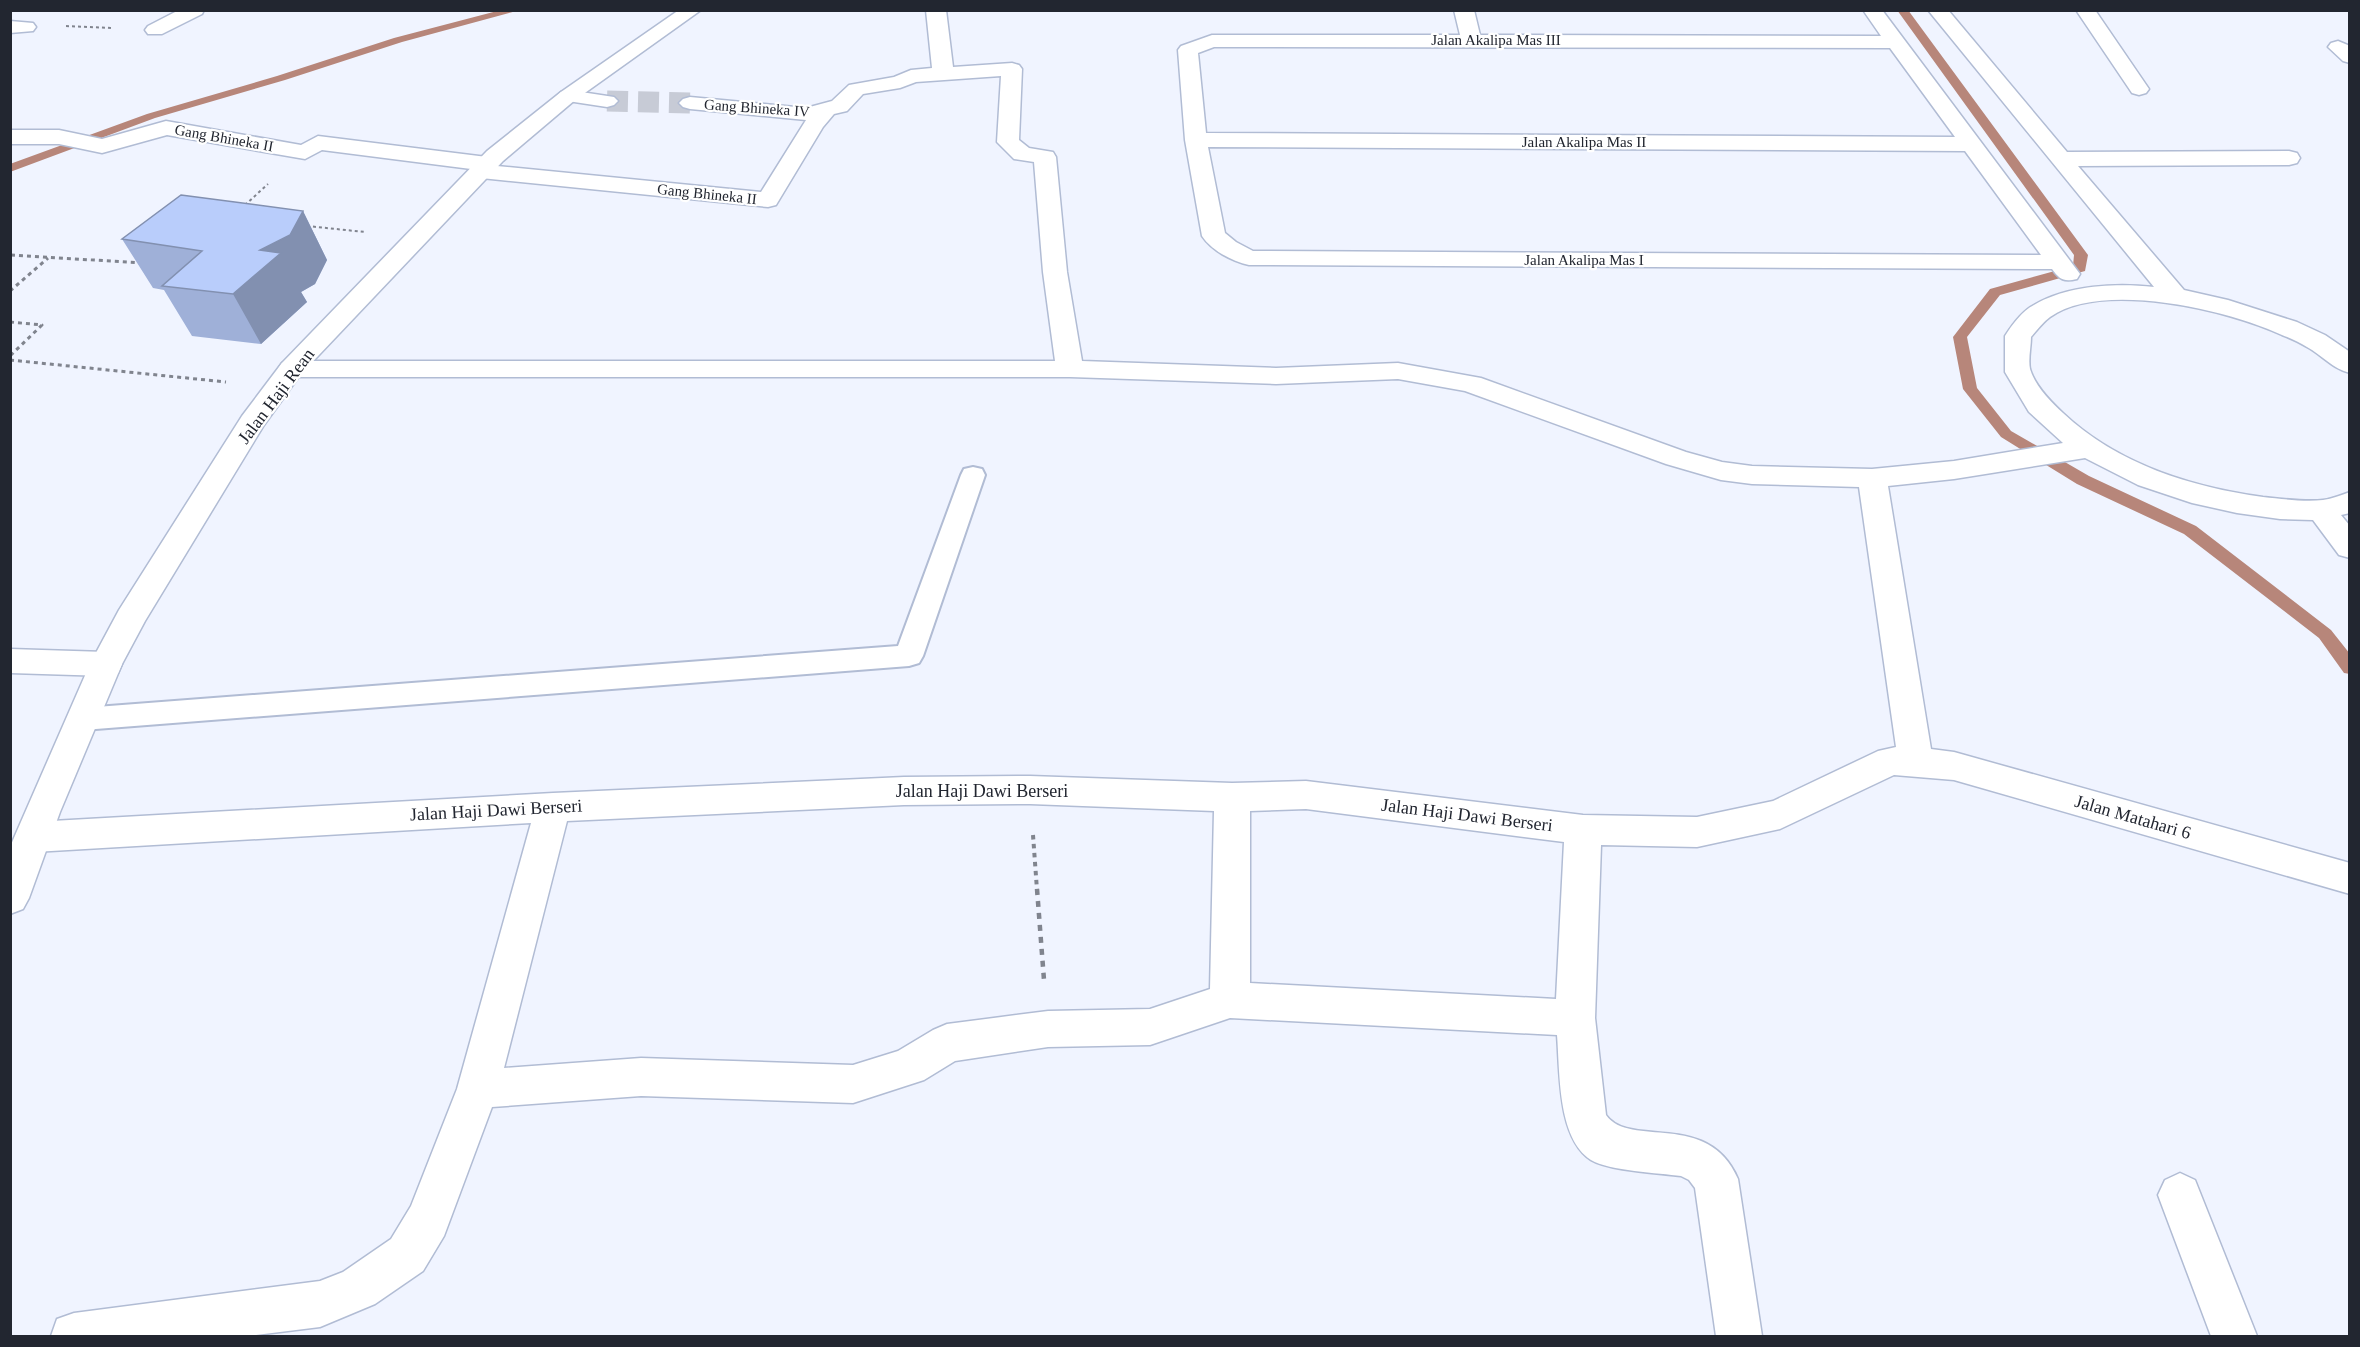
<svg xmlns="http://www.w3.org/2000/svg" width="2360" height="1347" viewBox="0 0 2360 1347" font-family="'Times New Roman',serif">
  <rect width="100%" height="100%" fill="#f0f4ff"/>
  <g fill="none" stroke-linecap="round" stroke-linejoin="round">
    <path fill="#b7867a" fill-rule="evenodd" d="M501,10H520L402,42L285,80L155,118L10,172V164L147,114L277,76L394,38Z
      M1897,10H1908L2088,255L2085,271L2000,295L1967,337L1977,388L2011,431L2089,476L2196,526L2331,630L2350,654V674L2344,673L2319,638L2184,534L2077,484L2001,437L1963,389L1953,337L1990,289L2073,266L2074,255Z"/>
    <path stroke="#c7cbd6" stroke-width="21" stroke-dasharray="21 10" stroke-linecap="butt" d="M607,101L690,103"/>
    <defs>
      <path id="service" d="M973,467L982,469L985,475L923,656L919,663L909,666L83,730L73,727L68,719L73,711L83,708L898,646L961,475L964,469Z"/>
      <path id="minor" d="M179,10H204L202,14L162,34H148L145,30L148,26Z
        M926,10H946L953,67L1012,63L1019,65L1022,69L1019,140L1029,148L1053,152L1056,157L1067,272L1082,361L1276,368L1398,363L1481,378L1686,452L1722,462L1752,466L1872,469L1954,461L2063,443L2029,412L2005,372V336C2012,325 2022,311 2034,305C2068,285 2116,283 2154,287L1928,10H1948L2067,152L2289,151L2297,153L2300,158L2297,163L2289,165L2078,166L2184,290L2228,300L2297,322L2325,335L2350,352V373C2333,369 2322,355 2307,347C2299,342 2290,338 2282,335C2229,310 2102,280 2050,317C2043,322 2037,330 2031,337C2031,347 2028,359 2030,369C2035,386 2051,402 2063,413C2117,464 2191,487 2263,497C2282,499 2304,502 2323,500C2332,499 2341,495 2350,492V513L2341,515L2350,526V558L2339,555L2313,520L2280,519L2237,513L2192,503L2138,485L2085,458L1954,479L1888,486L1931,749L1954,752L2350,863V894L1954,780L1894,775L1780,829L1697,847L1601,845L1595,1018L1606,1115C1630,1149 1708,1109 1738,1179L1762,1336H1716L1695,1188L1689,1180L1681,1176C1659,1173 1609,1171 1591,1160C1557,1138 1560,1071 1557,1035L1230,1018L1150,1045L1048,1047L955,1061L924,1080L853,1103L641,1096L492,1107L444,1236L423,1271L375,1304L320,1327L248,1336H51L57,1319L74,1313L320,1281L343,1272L391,1239L411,1206L457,1089L531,823L34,852L21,848L16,837L21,826L34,822L553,793L904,777L1030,776L1232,783L1306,781L1583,815L1697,817L1773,801L1878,751L1896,747L1859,487L1752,484L1721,480L1666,464L1465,391L1398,379L1276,384L1070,377H291L282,375L278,369L282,363L291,361H1055L1043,272L1034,162L1014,159L997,142L1001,76L916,82L900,88L863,94L847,111L834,114L823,127L776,205L768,207L481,178L473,176L470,171L471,169L322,150L305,159L167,135L102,153L59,144H10V130H59L102,139L166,121L301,145L318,136L487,157L495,159L497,166L761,192L806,120L690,109L683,107L679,103L683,99L690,97L806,108L832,101L849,85L894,77L911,70L932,68ZM1030,804L1214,811L1210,989L1150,1009L1048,1011L947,1024L933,1030L898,1051L853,1065L641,1058L504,1068L567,821L904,805ZM1306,809L1564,842L1556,999L1250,983V811Z
        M1454,10H1474L1480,35L1881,36L1863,10H1882L2080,274L2077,279C2064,282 2060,280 2052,269L1249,265C1232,261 1212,251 1202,236L1185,140L1178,50L1181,46L1212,35H1460ZM1214,47L1890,48L1955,137L1206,133L1198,53ZM1208,147L1965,151L2041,255L1253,251L1236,242L1225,233Z
        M2076,10H2095L2149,89L2146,93L2139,95L2132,93Z
        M10,21L33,23L36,27L33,31L10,33Z
        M2338,41L2350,46V63L2343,61L2328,47L2331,43Z
        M568,90L614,97L618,101L614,105L607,107L561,100L557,96L561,92Z
        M10,649L106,652L118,655L122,664L118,673L106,676L10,673Z
        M2180,1173L2195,1180L2257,1336H2211L2158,1195L2165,1180Z"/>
      <path id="tertiary" d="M679,10H701L575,100L503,161L300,375L264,425L145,621L122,664L60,812L29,898L23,909L10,914V847L90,664L119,610L242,416L282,363L487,151L561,92Z"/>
    </defs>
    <use href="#service" stroke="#b1bcd4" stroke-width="4"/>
    <use href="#minor" stroke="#b1bcd4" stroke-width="3"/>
    <use href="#tertiary" stroke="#b1bcd4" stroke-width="3"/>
    <path stroke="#80848e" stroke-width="2" stroke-dasharray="3 3" stroke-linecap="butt" d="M66,26L113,28
      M245,205L268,184
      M307,226L365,232"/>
    <path stroke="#80848e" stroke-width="3" stroke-dasharray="4 4" stroke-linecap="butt" d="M11,255L142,263
      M10,291L48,258
      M10,322L42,325L10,356
      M10,360L226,382"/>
    <path stroke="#80848e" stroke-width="4" stroke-dasharray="4.5 4.5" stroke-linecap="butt" d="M1033,835L1037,890"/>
    <path stroke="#80848e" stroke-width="4.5" stroke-dasharray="6 6" stroke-linecap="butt" d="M1037,889L1044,980"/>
    <use href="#service" fill="#fff" fill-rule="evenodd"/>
    <use href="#minor" fill="#fff" fill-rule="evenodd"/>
    <use href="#tertiary" fill="#fff" fill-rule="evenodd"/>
  </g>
  <path fill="#9fb0d8" d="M303,211L327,260L315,284L301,292L307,302L261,344L192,336L164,290L153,288L122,239Z"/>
  <path fill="#8290b0" d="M303,211L327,260L315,284L301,292L307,302L261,344L233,294L260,250Z"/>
  <path fill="#b9cdfb" stroke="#8290b0" stroke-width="1.5" d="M181,195L303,211L290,235L260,250L281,253L233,294L162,286L202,251L122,239Z"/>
  <g text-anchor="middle" stroke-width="4.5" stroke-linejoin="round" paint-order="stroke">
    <g font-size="15" fill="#222630" stroke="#fff">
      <text x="1496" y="45">Jalan Akalipa Mas III</text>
      <text transform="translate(757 108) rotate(4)" y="5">Gang Bhineka IV</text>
      <text transform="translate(224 138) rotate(10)" y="5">Gang Bhineka II</text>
      <text x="1584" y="147">Jalan Akalipa Mas II</text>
      <text transform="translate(707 194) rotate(6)" y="5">Gang Bhineka II</text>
      <text x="1584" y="265">Jalan Akalipa Mas I</text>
    </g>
    <g font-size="18" fill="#222630" stroke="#fff">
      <text transform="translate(276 396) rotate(-53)" y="6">Jalan Haji Rean</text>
      <text x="982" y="797">Jalan Haji Dawi Berseri</text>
      <text transform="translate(496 810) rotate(-3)" y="6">Jalan Haji Dawi Berseri</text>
      <text transform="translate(1467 815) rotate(7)" y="6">Jalan Haji Dawi Berseri</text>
      <text transform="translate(2133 817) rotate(16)" y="6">Jalan Matahari 6</text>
    </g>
  </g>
  <rect width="2360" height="1347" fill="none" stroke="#222630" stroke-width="24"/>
</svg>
